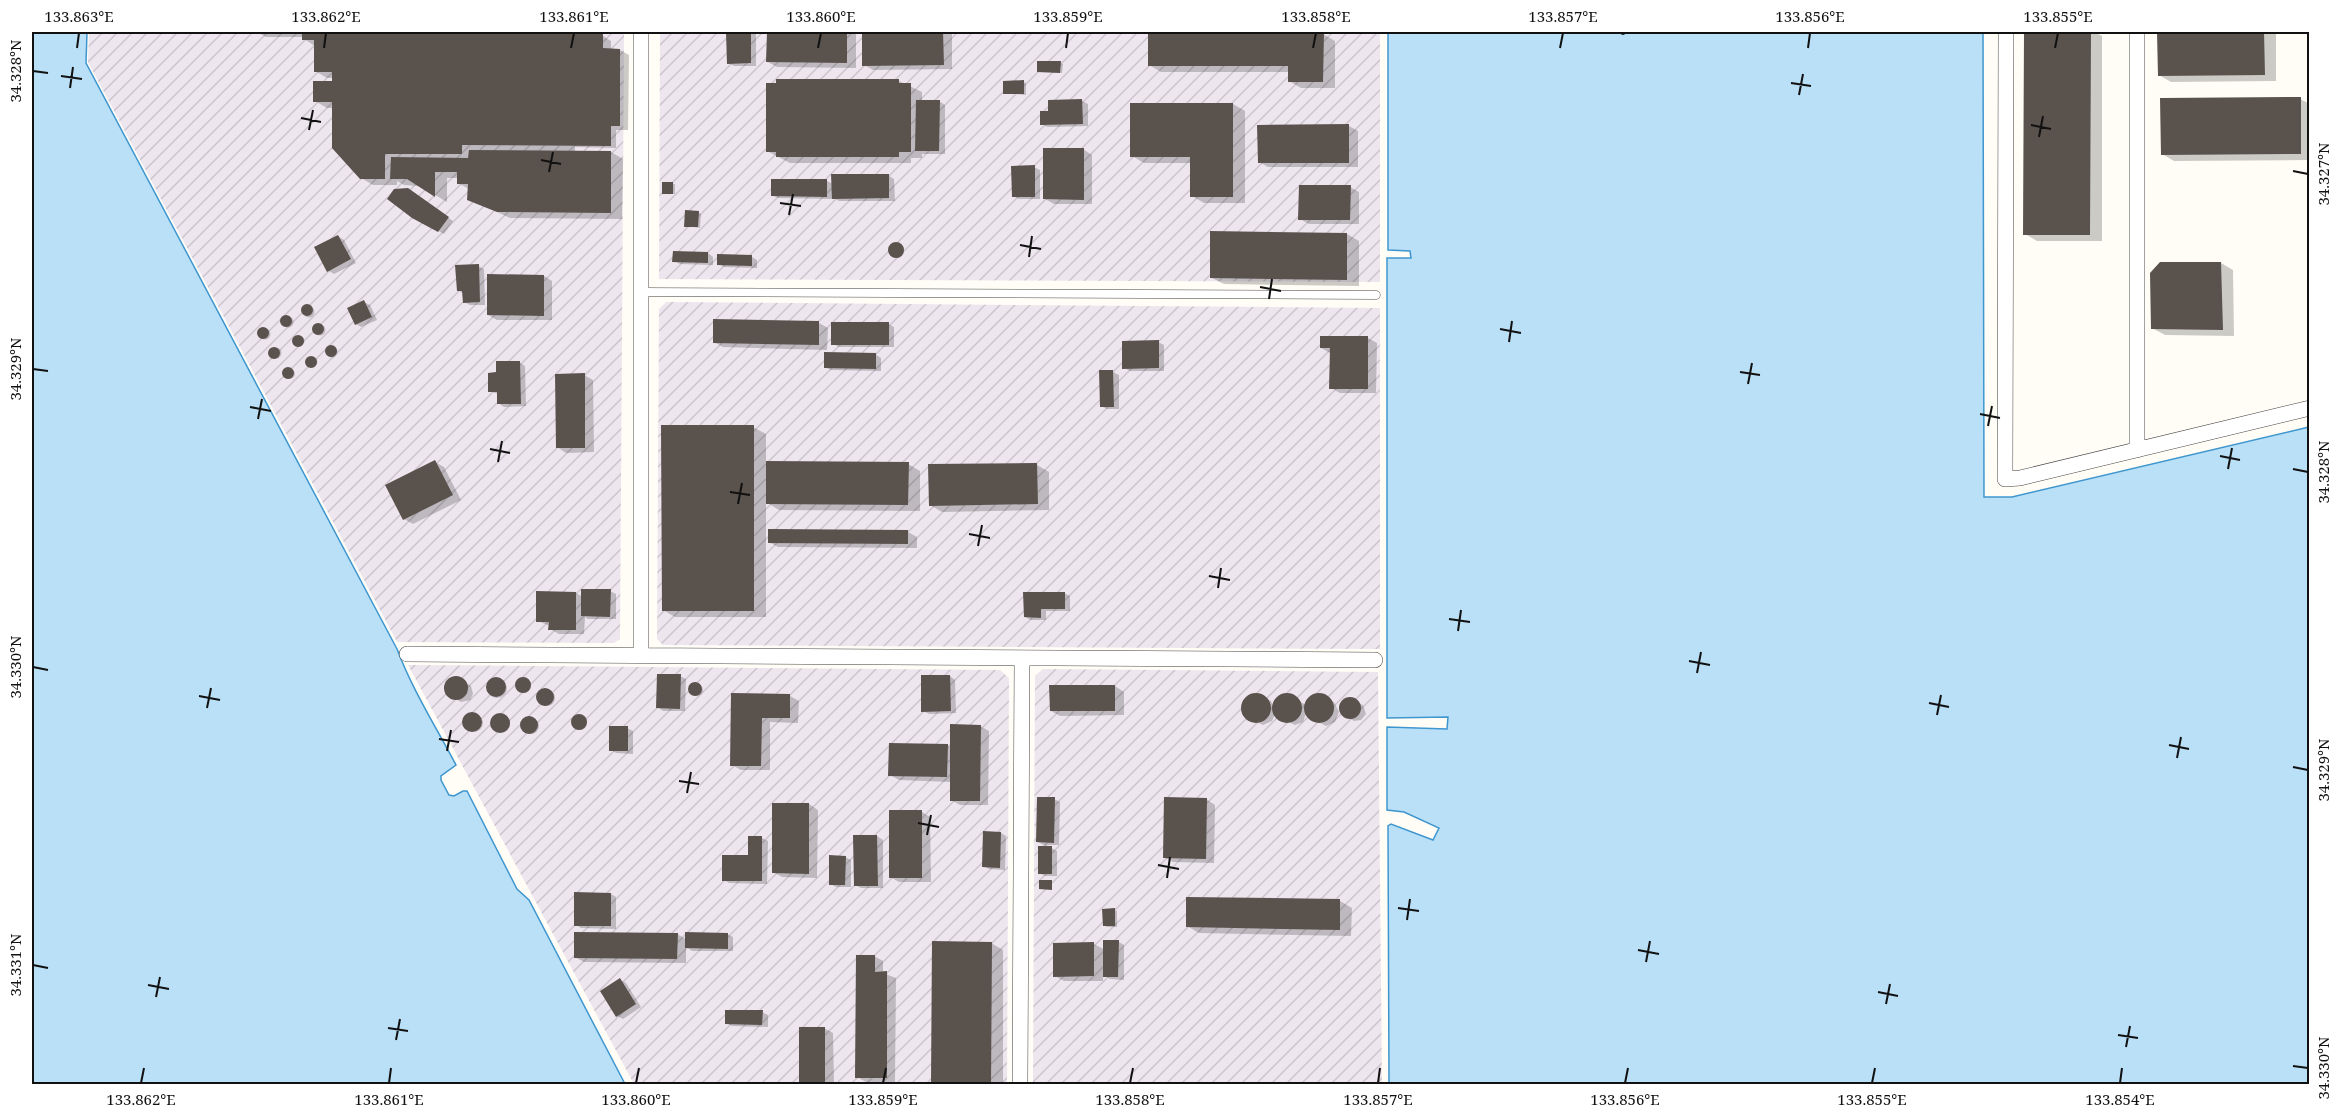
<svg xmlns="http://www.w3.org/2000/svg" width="2341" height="1116" viewBox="0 0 2341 1116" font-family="'Noto Serif',serif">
  <defs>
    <pattern id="industrial-furrows" width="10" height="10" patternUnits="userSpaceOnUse" patternTransform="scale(1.5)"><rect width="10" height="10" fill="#eee6ef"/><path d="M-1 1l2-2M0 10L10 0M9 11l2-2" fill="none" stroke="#cbc4cc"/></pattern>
  </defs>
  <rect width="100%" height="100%" fill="#fffdf5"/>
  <path fill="url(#industrial-furrows)" d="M89,32H624L620,639L614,643L397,642L88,62Z
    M660,32H1380V282L659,279Z
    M666,302L1380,308V649L663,645L657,639L659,309Z
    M408,665L1000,670L1009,678L1007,1084H634Z
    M1043,669L1378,672L1382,1084H1033L1035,676Z"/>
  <path fill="#b9e0f7" stroke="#3f96cf" stroke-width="1.5" d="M32,32H87L86,63L397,649C412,689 436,727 456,765L441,776V780L449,795L454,796L463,791H467L517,889L529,900L625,1084H32Z
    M1388,32H1983L1984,497H2012L2309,427V1084H1389L1388,826L1391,824L1433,840L1439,828L1404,812L1387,810V727L1447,729L1448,717L1387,718V258H1411L1410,251L1388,250Z"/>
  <path fill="#0003" d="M257,32H594V35L603,36L611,41V50H620L629,55L628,130H616V148L575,147V152H611L623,159L622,219L510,218L469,199V189L458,183V178H447V202L420,186L404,185L397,181V185H373L361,178L333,108H327L315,101L333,82V78H327L315,71V46L304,39V37H266Z
    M728,32H756V66H734L728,63Z
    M768,32H856V68L777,67L768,62Z
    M864,32H952V69L873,70L864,65Z
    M2025,32H2094L2102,36V241H2037L2025,234Z
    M2159,32H2276V81L2171,82L2159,75Z
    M1323,34L1335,41V88H1301L1289,81V72H1161L1149,65Z
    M1060,63L1063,64L1062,73L1038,71Z
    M899,81L922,92V101H939L945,105V154H922V158H911V163H790L767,151Z
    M1023,82L1026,83V95L1004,93Z
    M2300,99L2310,104V160L2174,161L2162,154Z
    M1082,101L1088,104V126L1047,127L1042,124L1050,112Z
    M1233,104L1245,111V203H1204L1192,196V163H1144L1132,156Z
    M1349,126L1358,131V167H1268L1259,162Z
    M1083,149L1092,155V204H1054L1045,199Z
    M1034,167L1040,170V199H1019L1013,196Z
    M889,176L894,179L895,201H839L833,197V199L778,198L772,195V180L827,181L833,184Z
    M663,183L675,184V194L663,193Z
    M1350,187L1359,192V224H1309L1300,219Z
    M414,193L453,221L444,234L413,217Z
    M698,212L701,214L700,228L686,226Z
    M1347,234L1359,241V286L1224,284L1212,278Z
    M338,236L344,240L356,263L334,274L329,271Z
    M890 251a7 7 0 1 1 14 0a7 7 0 1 1-14 0Z
    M708,253L713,257V265L680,264L674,261Z
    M752,257L757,260V268L724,267L719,264Z
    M2221,263L2233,270L2234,336L2165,335L2152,328Z
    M478,266L484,269L485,305H470L464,302V294L458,290Z
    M544,276L552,281V320H497L488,315Z
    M364,302L370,305L377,320L361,327L356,324Z
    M303.5 312a5.5 5.5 0 1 1 11 0a5.5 5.5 0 1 1-11 0Z
    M282.5 322a5.5 5.5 0 1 1 11 0a5.5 5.5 0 1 1-11 0Z
    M715,320L819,323L828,328L827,350L723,347L714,342Z
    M888,324L894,327V347H839L833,344Z
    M314.5 330a5.5 5.5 0 1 1 11 0a5.5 5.5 0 1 1-11 0Z
    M259.5 334a5.5 5.5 0 1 1 11 0a5.5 5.5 0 1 1-11 0Z
    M293.5 341a5.5 5.5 0 1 1 11 0a5.5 5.5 0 1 1-11 0Z
    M1322,337L1368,338L1377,343L1376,393H1340L1331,388L1330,353L1321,348Z
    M1158,342L1164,345V371H1130L1124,368Z
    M326.5 352a5.5 5.5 0 1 1 11 0a5.5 5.5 0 1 1-11 0Z
    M270.5 353a5.5 5.5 0 1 1 11 0a5.5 5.5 0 1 1-11 0Z
    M875,354L881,358V371L831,370L825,367Z
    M306.5 362a5.5 5.5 0 1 1 11 0a5.5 5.5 0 1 1-11 0Z
    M520,363L525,366L526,406L504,407L498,403V394L490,391L498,374Z
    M285 374a5 5 0 1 1 10 0a5 5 0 1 1-10 0Z
    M1113,372L1119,375V409H1107L1101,406Z
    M584,375L593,380L594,452L566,453L557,447Z
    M753,427L766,434V463L908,464L920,471V511L779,510L766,502V617H675L663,610Z
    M435,462L444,467L461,500L413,524L404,519Z
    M1037,465L1049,472V510L942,512L930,505Z
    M769,531L908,532L917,537V548L778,547L769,542Z
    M610,591L616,594V619H588L585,617L584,634H559L550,629V626L538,621L576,593L583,597Z
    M1064,593L1070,596V611H1046V620H1031L1025,617Z
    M680,676L686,679L685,711H663L657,707Z
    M950,676L955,680L956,713L929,714L923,711Z
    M459,678L471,686L473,694L470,700L461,702L448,695L446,688L449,680Z
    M487 688a10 10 0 1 1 20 0a10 10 0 1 1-20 0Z
    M517 686a7 7 0 1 1 14 0a7 7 0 1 1-14 0Z
    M691 690a6 6 0 1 1 12 0a6 6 0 1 1-12 0Z
    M1115,686L1124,692V715L1060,716L1051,711Z
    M539 698a8 8 0 1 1 16 0a8 8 0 1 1-16 0Z
    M1256,694L1271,701L1273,706L1279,697L1287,694L1306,705L1308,701L1318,695L1334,702L1339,712L1335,722L1326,726L1309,717L1306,713L1303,722L1295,725L1277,717L1276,712L1272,721L1263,725L1246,717L1243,710L1245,700Z
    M732,695L790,696L799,701L798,723L770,722V770H741L732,765Z
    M1350,699L1363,705L1366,714L1361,720L1354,721L1342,713L1341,708L1344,701Z
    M465 723a9 9 0 1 1 18 0a9 9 0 1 1-18 0Z
    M492 724a9 9 0 1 1 18 0a9 9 0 1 1-18 0Z
    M573 723a7 7 0 1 1 14 0a7 7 0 1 1-14 0Z
    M523 726a8 8 0 1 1 16 0a8 8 0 1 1-16 0Z
    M980,726L989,731L988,805H960L951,800V782L899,780L890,775L947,745L952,748Z
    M627,728L633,731V754L616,753L611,750Z
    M1054,799L1060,802L1059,845H1046L1057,851V876H1045L1039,873L1049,848L1038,842Z
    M1206,799L1215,805L1214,863L1173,862L1164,857Z
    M774,804H809L818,810L817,878L782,877L773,872Z
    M922,812L930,817L931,882H899L890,877Z
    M1001,833L1006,836L1005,870L989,869L983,866Z
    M855,836H877L883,840V888H861L855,885Z
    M749,838H762L768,841L767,884L729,883L724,880L749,856Z
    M845,857L851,860V887H836L830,884Z
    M611,894L616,897V929L581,928L576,925Z
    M1340,901L1352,908L1351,936L1199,933L1187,926Z
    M1114,910L1117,911V927H1107L1104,925Z
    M677,934L686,939L727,934L733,937V951H692L686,947V963L584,962L575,957Z
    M1119,942L1124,945V980L1110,979L1103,975V981H1064L1055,976L1094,944L1105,950Z
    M934,943H991L1003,950V1084H933Z
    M874,956L883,961V973L896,978L895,1082H866L857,1077Z
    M620,980L626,983L641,1007L623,1019L617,1016Z
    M762,1012L768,1015V1027L732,1026L726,1023Z
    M800,1028H824L833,1033L834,1084H800Z"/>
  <path fill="#5a524d" d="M302,32H586L585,34H603V48L620,49V126H611V146L462,145V154H385V179H360L332,148V102H313V81H332V72H314V40H302Z
    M726,32H751V63L727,64Z
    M767,32H847V63L766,62Z
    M862,32H943L944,65L862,66Z
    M1148,32H1324L1323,82H1288V66H1148Z
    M2024,32H2091L2090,235H2023Z
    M2157,32H2264L2265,75L2158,76Z
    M1037,61H1061L1060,73L1037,72Z
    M776,79H899V83H911V152H899V157H776V152H766V83H776Z
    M1024,80V94H1003V81Z
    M2301,97V154L2161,155L2160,98Z
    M1082,99L1083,124L1040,125V111H1048V100Z
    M916,100H940L939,151H915Z
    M1130,103H1233V197H1190V157H1130Z
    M1349,124V163H1258L1257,125Z
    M1043,148H1084V200L1043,199Z
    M469,150L611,151V213L497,212L467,200L468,184H457V172H435V197L407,179H390L391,157L468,158Z
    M1035,165V197H1012L1011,166Z
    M831,174H889V198L832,199Z
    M771,179H827V197L771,196Z
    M662,182H673V194H662Z
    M1299,185H1351L1350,220H1298Z
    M408,188L449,217L438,232L412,218L387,199L394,189Z
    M685,210L699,211L698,227H684Z
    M1210,231L1347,233V280L1210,278Z
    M338,235L351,259L327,272L314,247Z
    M888 250a8 8 0 1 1 16 0a8 8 0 1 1-16 0Z
    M673,251L708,252V263L672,262Z
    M717,254L752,255V266L717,265Z
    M2160,262H2221L2223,330L2151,329L2150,273Z
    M479,264L480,302L463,303L462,291H457L455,265Z
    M487,274L544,275V316L487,315Z
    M364,300L372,317L355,325L347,308Z
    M301 310a6 6 0 1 1 12 0a6 6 0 1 1-12 0Z
    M280 321a6 6 0 1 1 12 0a6 6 0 1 1-12 0Z
    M713,319L819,321V345L713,343Z
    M831,322H889V345H831Z
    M312 329a6 6 0 1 1 12 0a6 6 0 1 1-12 0Z
    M257 333a6 6 0 1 1 12 0a6 6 0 1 1-12 0Z
    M292 341a6 6 0 1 1 12 0a6 6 0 1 1-12 0Z
    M1320,336H1368V389H1329L1330,348H1320Z
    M1159,340V368L1122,369V341Z
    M325 351a6 6 0 1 1 12 0a6 6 0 1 1-12 0Z
    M268 353a6 6 0 1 1 12 0a6 6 0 1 1-12 0Z
    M824,352L876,353V369L824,368Z
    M305 362a6 6 0 1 1 12 0a6 6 0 1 1-12 0Z
    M496,361H520L521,404H497V392H488V373L496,372Z
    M282 373a6 6 0 1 1 12 0a6 6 0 1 1-12 0Z
    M1099,370H1113L1114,407H1100Z
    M585,373V448H556L555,374Z
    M661,425H754V611H662Z
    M435,460L453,495L403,520L385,485Z
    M766,461L909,462L908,505L766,504Z
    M1037,463L1038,504L929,506L928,464Z
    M768,529L908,530V544L768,543Z
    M581,589H611L610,617L581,616Z
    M536,591L576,592V630H548L549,622H536Z
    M1023,592H1065V609H1041V618L1024,617Z
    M657,674H681L680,709L656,708Z
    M921,675H950L951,711L921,712Z
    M444 688a12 12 0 1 1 24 0a12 12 0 1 1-24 0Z
    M486 687a10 10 0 1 1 20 0a10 10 0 1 1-20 0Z
    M515 685a8 8 0 1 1 16 0a8 8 0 1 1-16 0Z
    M688 689a7 7 0 1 1 14 0a7 7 0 1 1-14 0Z
    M1049,685H1115V711H1050Z
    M536 697a9 9 0 1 1 18 0a9 9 0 1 1-18 0Z
    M731,693L790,694V718H762L761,766H730Z
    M1304 708a15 15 0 1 1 30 0a15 15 0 1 1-30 0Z
    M1272 708a15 15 0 1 1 30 0a15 15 0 1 1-30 0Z
    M1241 708a15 15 0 1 1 30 0a15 15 0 1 1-30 0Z
    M1339 708a11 11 0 1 1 22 0a11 11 0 1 1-22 0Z
    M462 722a10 10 0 1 1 20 0a10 10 0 1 1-20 0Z
    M490 723a10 10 0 1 1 20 0a10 10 0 1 1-20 0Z
    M571 722a8 8 0 1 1 16 0a8 8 0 1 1-16 0Z
    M520 725a9 9 0 1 1 18 0a9 9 0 1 1-18 0Z
    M950,724L981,725L980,801H950Z
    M609,726H628V751H609Z
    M889,743L948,744L947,777L888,776Z
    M1037,797H1055L1054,843L1036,842Z
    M1164,797L1207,798L1206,859L1163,858Z
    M772,803H809V874L772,873Z
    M889,810H922V878H889Z
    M983,831L1001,832L1000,868L982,867Z
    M853,835H877L878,886H854Z
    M748,836H762V881H722V855H748Z
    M1038,846H1052V874H1038Z
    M829,855L846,856L845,885H829Z
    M1039,880H1052V890L1039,889Z
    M574,892L611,893V926H574Z
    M1186,897L1340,899V930L1186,927Z
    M1115,908V926H1103L1102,909Z
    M574,932L678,933L677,959L574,958Z
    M685,932L728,933V949L685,948Z
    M1103,940H1119L1118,977H1103Z
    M932,941L992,942L991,1084H931Z
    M1094,942V976L1053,977V943Z
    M856,955H875V972L887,971V1078H855Z
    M620,978L636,1004L616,1017L600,991Z
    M725,1010H763L762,1025L725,1024Z
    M799,1027H825V1084H799Z"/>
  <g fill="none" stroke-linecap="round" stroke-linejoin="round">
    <defs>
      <path id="service" d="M641,292L1376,295"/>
      <path id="minor" d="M2006,32L2005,479L2020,478L2310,408
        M2137,32V450
        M407,654L1375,660
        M641,655V32
        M1020,1084L1022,658"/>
    </defs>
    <use href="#service" stroke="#444" stroke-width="9"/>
    <use href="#minor" stroke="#444" stroke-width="16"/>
    <path stroke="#333" stroke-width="3" stroke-dasharray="6 3" stroke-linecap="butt" d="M1623,35V32"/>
    <use href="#service" stroke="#fff" stroke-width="8"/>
    <use href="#minor" stroke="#fff" stroke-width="15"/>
  </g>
  <path fill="none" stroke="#111" stroke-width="2" d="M77,48L79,33M324,48L326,33M571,48L574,33M818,48L821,33M1066,48L1068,33M1313,48L1316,33M1560,48L1563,33M1808,48L1810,33M2055,48L2058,33M33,71L48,73M61,76L82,79M1791,83L1811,86M70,88L73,67M1799,95L1803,74M301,118L321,122M2031,125L2051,129M309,130L313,110M2039,137L2043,116M541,160L561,164M2293,171L2308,174M549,172L553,152M780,203L801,206M789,215L793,194M1020,245L1041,249M1029,257L1032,236M1260,287L1281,291M1269,299L1272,279M1500,329L1521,333M1509,342L1512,321M33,369L48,371M1740,372L1760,375M1748,384L1752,363M250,407L271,411M1980,414L2000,418M258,419L262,399M1988,426L1992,406M490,449L510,453M2220,456L2240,460M498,462L502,441M2228,469L2232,448M2293,469L2308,472M730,492L750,495M738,504L742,483M969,534L990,538M978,546L982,525M1209,576L1230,580M1218,588L1221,568M1449,619L1470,622M1458,631L1461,610M1689,661L1710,665M33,667L48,670M1697,673L1701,652M199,696L220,700M1929,703L1949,707M207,708L211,688M1937,715L1941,695M439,739L459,742M2169,745L2189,749M447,751L451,730M2177,758L2181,737M2293,767L2308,770M679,781L699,784M687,793L691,772M918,823L939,827M927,835L931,815M1158,865L1179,869M1167,878L1170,857M1398,908L1419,911M1407,920L1410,899M1638,950L1659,954M1646,962L1650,941M33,965L48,968M148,985L169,989M1878,992L1898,996M156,997L160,977M1886,1004L1890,984M388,1028L408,1031M2118,1035L2138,1038M396,1040L400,1019M2126,1047L2130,1026M2293,1066L2308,1068M141,1083L144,1068M389,1083L391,1068M636,1083L639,1068M883,1083L886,1068M1130,1083L1133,1068M1378,1083L1380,1068M1625,1083L1628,1068M1872,1083L1875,1068M2120,1083L2122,1068"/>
  <rect width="2341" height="1116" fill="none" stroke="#ffffff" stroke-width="66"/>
  <rect x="33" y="33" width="2275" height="1050" fill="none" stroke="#111" stroke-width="2"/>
  <g font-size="15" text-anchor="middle" fill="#111">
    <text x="79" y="22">133.863°E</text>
    <text x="326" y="22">133.862°E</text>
    <text x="574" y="22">133.861°E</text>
    <text x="821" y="22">133.860°E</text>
    <text x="1068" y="22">133.859°E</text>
    <text x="1316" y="22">133.858°E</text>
    <text x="1563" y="22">133.857°E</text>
    <text x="1810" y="22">133.856°E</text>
    <text x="2058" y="22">133.855°E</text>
    <text transform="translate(16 71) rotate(-90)" y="5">34.328°N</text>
    <text transform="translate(2324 174) rotate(-90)" y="5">34.327°N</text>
    <text transform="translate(16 369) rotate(-90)" y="5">34.329°N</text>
    <text transform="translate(2324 472) rotate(-90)" y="5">34.328°N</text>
    <text transform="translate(16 667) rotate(-90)" y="5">34.330°N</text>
    <text transform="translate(2324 770) rotate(-90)" y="5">34.329°N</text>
    <text transform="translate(16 965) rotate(-90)" y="5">34.331°N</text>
    <text transform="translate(2324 1068) rotate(-90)" y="5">34.330°N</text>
    <text x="141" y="1105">133.862°E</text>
    <text x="389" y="1105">133.861°E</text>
    <text x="636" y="1105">133.860°E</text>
    <text x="883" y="1105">133.859°E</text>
    <text x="1130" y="1105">133.858°E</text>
    <text x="1378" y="1105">133.857°E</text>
    <text x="1625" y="1105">133.856°E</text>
    <text x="1872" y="1105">133.855°E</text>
    <text x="2120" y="1105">133.854°E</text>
  </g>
</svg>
